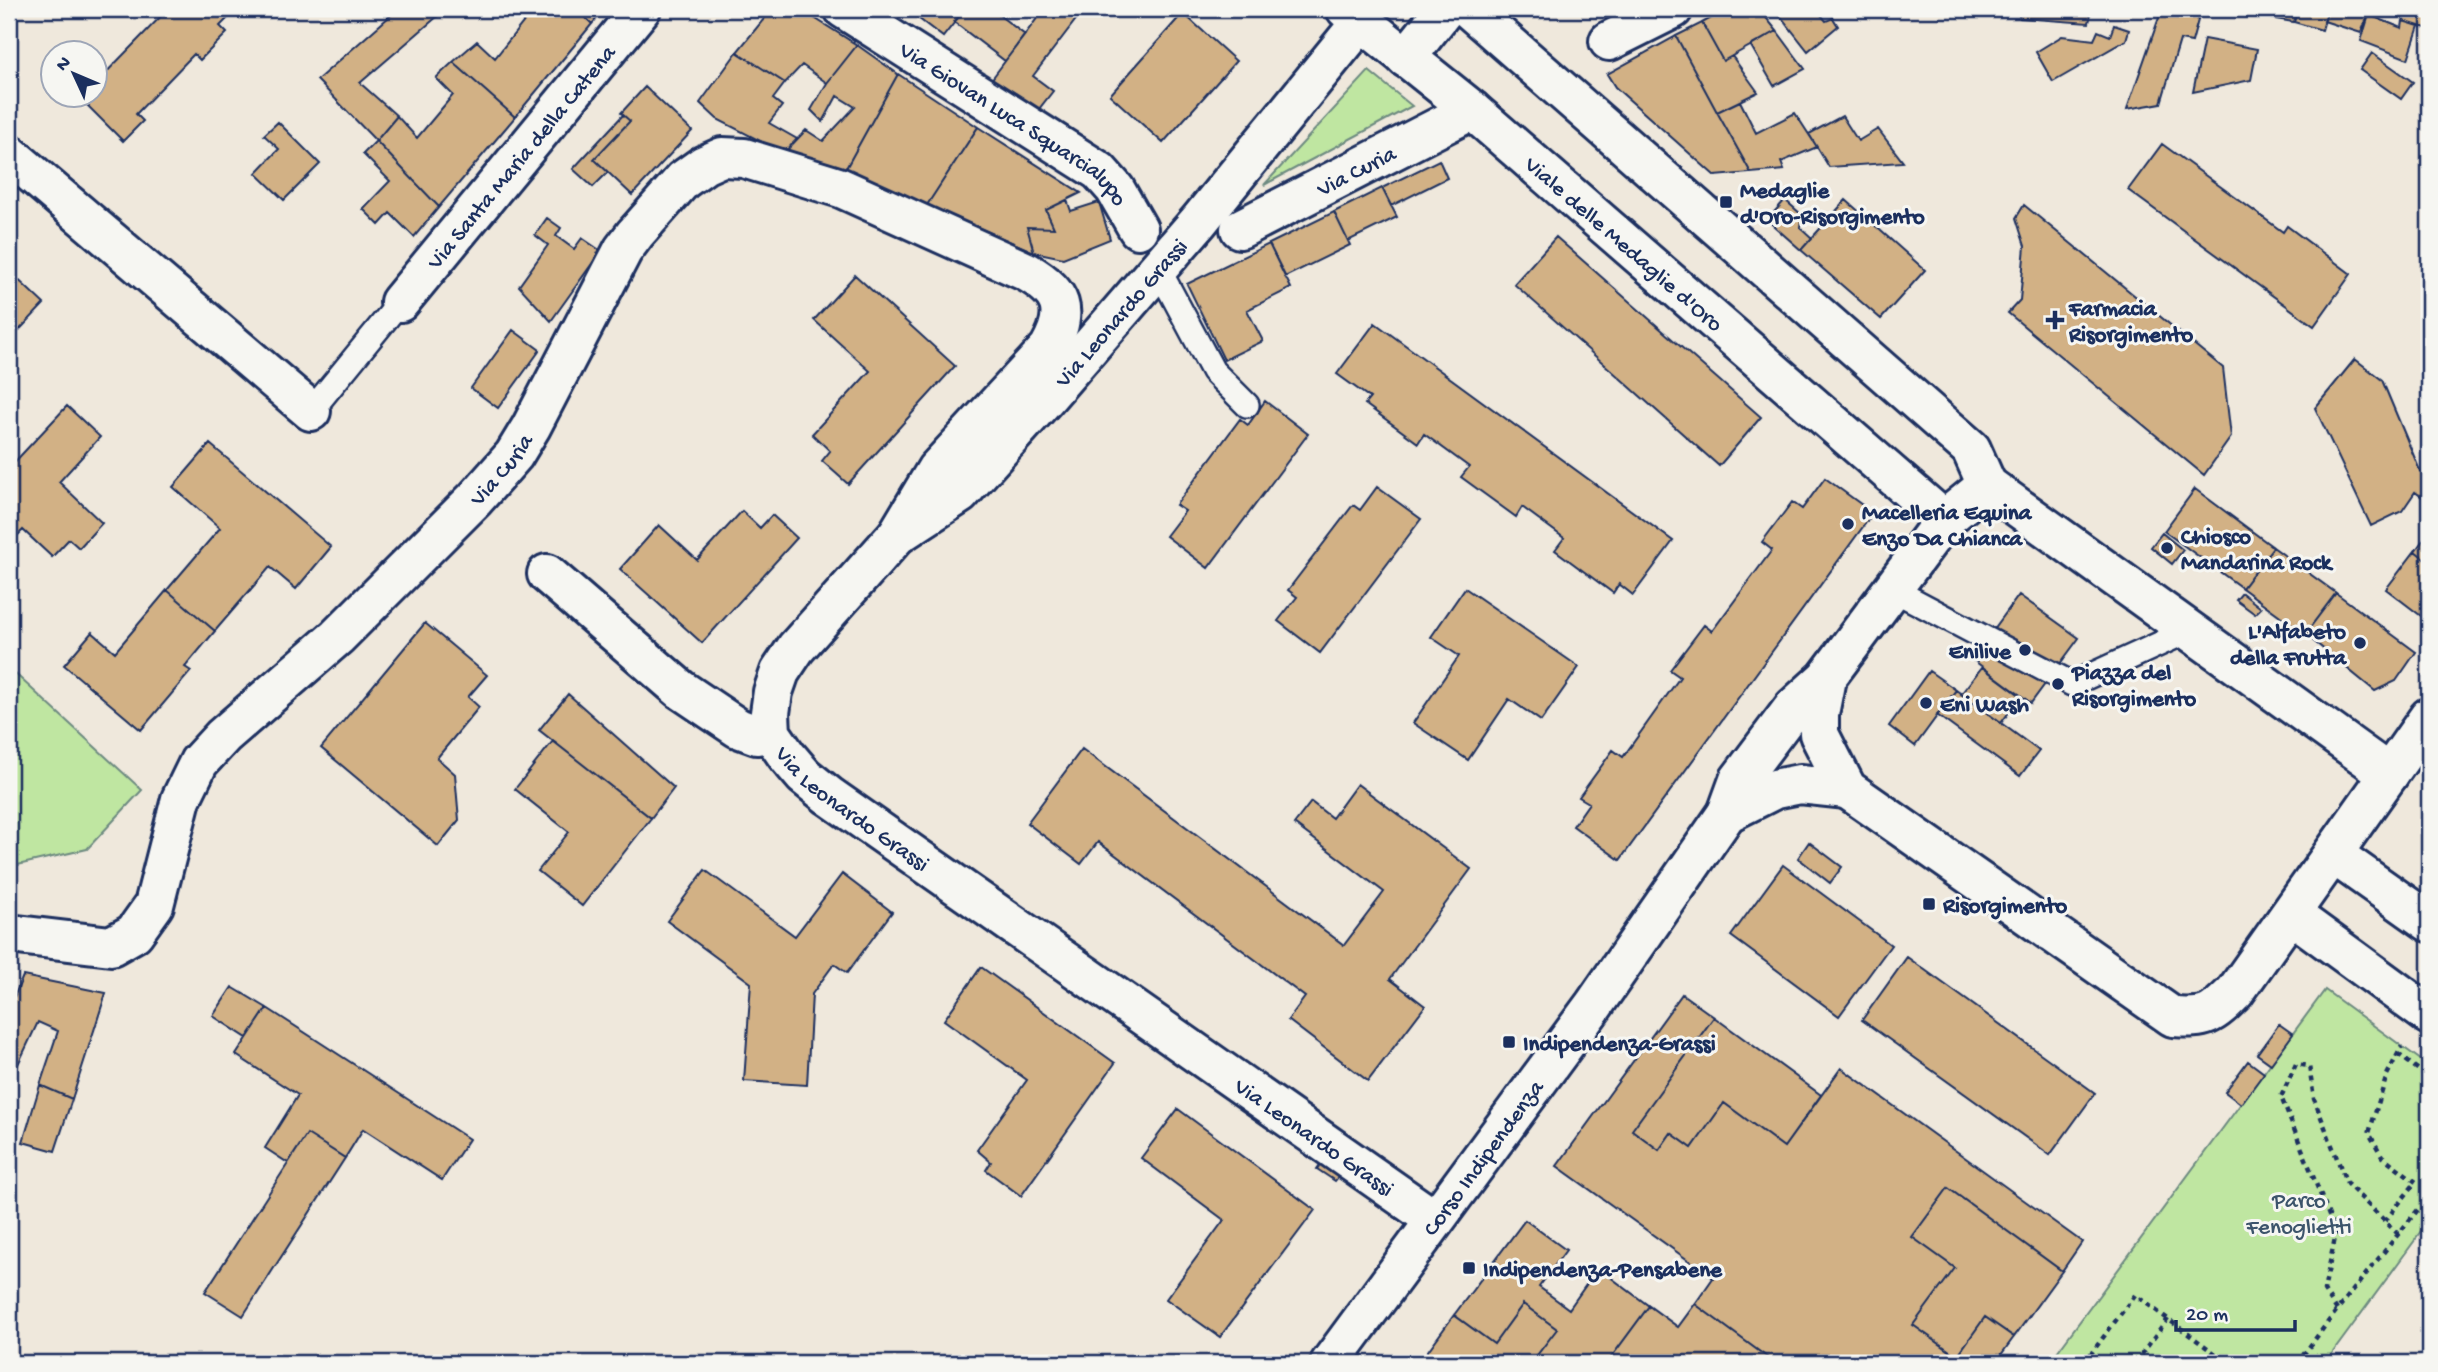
<svg xmlns="http://www.w3.org/2000/svg" width="2438" height="1372" viewBox="0 0 2438 1372" font-family="'Gochi Hand',sans-serif">
  <rect width="100%" height="100%" fill="#efe8dc"/>
  <filter id="ink" filterUnits="userSpaceOnUse"><feTurbulence type="fractalNoise" baseFrequency=".0143" numOctaves="2"/><feDisplacementMap in="SourceGraphic" scale="14" xChannelSelector="R" yChannelSelector="G"/><feConvolveMatrix kernelMatrix="1 2 1 2 8 2 1 2 1" color-interpolation-filters="sRGB"/></filter>
  <g filter="url(#ink)">
    <path fill="#bfe6a1" stroke="#6d8a80" stroke-width="2" d="M1369,71L1412,106L1264,185Z
      M9,668L142,790L87,849L9,867Z
      M2325,990L2429,1066V1221L2325,1363H2049Z"/>
    <path fill="#d2b185" stroke="#1b2f5e" stroke-width="2" d="M168,9H237L220,26L227,33L200,60L194,54L136,114L143,121L123,141L81,99L85,94H94V85Z
      M398,9H446L360,83L397,116L376,141L317,80Z
      M531,9H577L592,24L515,117L453,62L477,41L495,58L533,10Z
      M577,9H605L592,24Z
      M772,9H800L857,45L827,83L802,65L785,83L737,52Z
      M906,9H965L943,37Z
      M965,9H991L1025,35L1005,61L954,22Z
      M1044,9H1084L1033,76L1053,91L1035,114L991,80Z
      M1728,9H1759L1777,31L1723,61L1702,23Z
      M1775,9H1831L1821,15L1826,21L1833,18L1838,26L1808,51Z
      M2016,9H2092L2089,23L2020,18Z
      M2162,9H2201L2192,42L2180,40L2161,103L2127,109Z
      M2265,9H2298L2294,22L2263,17Z
      M2298,9H2328L2322,30L2294,22Z
      M2328,9H2371L2361,33L2324,21Z
      M2408,9H2429V29L2403,21Z
      M1183,13L1236,61L1163,143L1110,95Z
      M2369,15L2402,28L2403,21L2419,26L2408,59L2361,41Z
      M1702,23L1723,61L1732,56L1758,92L1717,112L1676,36Z
      M2114,25L2129,30L2126,40L2053,82L2036,52L2062,36L2094,40L2098,31L2110,36Z
      M1777,31L1805,69L1774,86L1751,46Z
      M1676,36L1717,112L1751,173L1715,176L1615,87L1607,74Z
      M2204,39L2257,49L2251,80L2193,92Z
      M857,45L898,74L845,170L784,153L806,130L823,141L855,107L837,96L823,122L811,110L827,83Z
      M737,52L785,83L773,99L782,106L769,123L797,139L784,153L717,119L700,103Z
      M2372,53L2413,82L2401,99L2360,70Z
      M453,62L515,117L439,207L376,141L397,116L417,138L453,95L436,78Z
      M898,74L978,127L927,205L845,170Z
      M645,87L692,131L632,195L594,159L630,121L621,113Z
      M1740,101L1756,133L1795,113L1817,147L1781,162L1784,170L1751,173L1717,112Z
      M623,115L630,121L594,159L608,172L593,187L573,169Z
      M1842,116L1858,141L1878,129L1903,162L1829,167L1809,134Z
      M278,122L320,164L284,200L256,173L279,149L264,135Z
      M978,127L1081,193L1046,210L1054,228L1027,227L1034,252L927,205Z
      M376,141L439,207L414,237L390,213L379,225L363,209L390,181L363,154Z
      M2162,144L2283,232L2287,226L2351,274L2314,326L2128,190Z
      M1439,160L1447,178L1391,206L1382,188Z
      M1382,188L1397,217L1348,241L1334,212Z
      M1067,200L1071,211L1099,202L1110,239L1063,258L1034,252L1027,227L1054,228L1046,210Z
      M1785,200L1802,215L1800,227L1812,238L1801,250L1767,220Z
      M1846,200L1925,270L1881,319L1801,250Z
      M2024,205L2223,368L2231,437L2204,475L2008,313L2020,300L2025,246L2016,218Z
      M1334,212L1350,245L1285,277L1269,244Z
      M547,218L561,228L556,236L574,249L582,238L601,251L551,321L519,286L548,245L535,235Z
      M1556,237L1761,417L1719,466L1514,284Z
      M1269,244L1291,288L1247,310L1263,341L1224,360L1187,284Z
      M9,271L44,304L9,341Z
      M855,275L955,366L848,484L822,461L830,451L812,434L870,371L814,320Z
      M1375,323L1673,541L1633,595L1619,584L1613,593L1555,550L1564,538L1522,507L1516,517L1461,477L1469,467L1424,434L1418,443L1365,404L1370,398L1337,374Z
      M513,330L540,350L498,408L471,388Z
      M2355,359L2382,380L2421,473L2429,479V502L2415,492L2402,511L2371,526L2315,408Z
      M1265,401L1308,434L1208,568L1166,536L1185,511L1176,505L1240,419L1248,425Z
      M67,406L100,437L59,482L102,523L79,548L69,539L52,557L23,530L9,544V468Z
      M210,444L331,547L296,589L270,567L215,631L167,590L220,528L173,487Z
      M1825,478L1873,513L1620,860L1573,826L1589,803L1579,797L1613,750L1623,757L1680,677L1670,670L1704,625L1712,631L1772,550L1762,542L1792,502L1802,509Z
      M1377,487L1421,519L1320,653L1278,621L1297,597L1288,590L1353,505L1360,510Z
      M2195,489L2273,547L2242,588L2164,531Z
      M742,511L760,528L772,515L797,538L702,643L620,569L659,525L697,560Z
      M2429,532V562L2415,551Z
      M2162,533L2183,550L2172,564L2151,547Z
      M2273,547L2336,593L2305,634L2242,588Z
      M2415,551L2429,562V622L2386,589Z
      M1465,588L1579,667L1541,721L1509,699L1468,760L1413,723L1459,656L1431,637Z
      M167,590L215,631L185,667L191,671L141,730L64,665L92,632L115,652Z
      M2242,593L2261,608L2255,614L2236,600Z
      M2336,593L2416,652L2396,681L2375,691L2305,634Z
      M2019,595L2079,638L2031,703L1972,659Z
      M425,623L487,675L468,697L479,707L437,758L455,774L459,820L438,846L321,748Z
      M1982,667L2021,696L2001,723L1961,694Z
      M1929,671L1956,690L1915,746L1889,726Z
      M1956,690L2039,751L2020,776L1937,715Z
      M568,694L674,788L651,818L539,730Z
      M553,741L651,818L582,906L538,871L569,832L515,789Z
      M1082,749L1344,945L1384,892L1294,824L1311,802L1332,818L1357,784L1471,869L1390,979L1425,1006L1368,1081L1288,1020L1305,997L1098,842L1081,864L1027,823Z
      M1809,842L1842,867L1830,883L1798,858Z
      M1783,865L1891,945L1839,1016L1731,936Z
      M705,870L795,936L842,874L892,912L847,973L834,964L812,994L807,1085L744,1081L751,983L667,921Z
      M1907,957L2095,1093L2050,1155L1862,1020Z
      M981,967L1115,1063L1021,1196L986,1170L991,1162L977,1150L1027,1080L944,1020Z
      M23,976L106,993L72,1099L40,1085L58,1031L38,1022L12,1077L9,1076V1009Z
      M232,987L267,1008L247,1038L213,1016Z
      M1682,994L1714,1017L1632,1130L1659,1150L1671,1133L1692,1148L1724,1103L1784,1147L1841,1068L2082,1242L2062,1271L1948,1188L1912,1237L1955,1268L1913,1325L1957,1356L1985,1317L2014,1337L1995,1363H1775L1695,1304L1713,1278L1557,1166Z
      M267,1008L469,1139L442,1180L363,1129L345,1158L307,1134L288,1163L265,1148L298,1095L236,1055Z
      M1714,1017L1821,1095L1784,1147L1724,1103L1692,1148L1671,1133L1659,1150L1632,1130Z
      M2279,1024L2293,1034L2271,1064L2257,1054Z
      M2248,1061L2264,1073L2241,1104L2225,1092Z
      M40,1085L72,1099L55,1151L23,1142Z
      M1178,1109L1315,1210L1220,1337L1166,1299L1224,1220L1141,1158Z
      M307,1134L345,1158L243,1316L205,1292Z
      M1325,1158L1343,1171L1335,1181L1317,1169Z
      M1948,1188L2062,1271L2014,1337L1985,1317L1957,1356L1913,1325L1955,1268L1912,1237Z
      M1525,1220L1566,1250L1539,1287L1569,1309L1598,1268L1649,1306L1607,1363H1531L1557,1329L1523,1304L1494,1344L1454,1315Z
      M1523,1304L1557,1329L1531,1363H1427L1422,1359L1454,1315L1494,1344Z
      M1695,1304L1775,1363H1607L1649,1306L1678,1327Z"/>
    <g fill="none" stroke-linecap="round" stroke-linejoin="round">
      <defs>
        <path id="service" d="M1158,268L1213,371L1247,405
          M311,411L400,302
          M1892,589L2072,684L2190,630"/>
        <g id="minor">
          <path id="s1" d="M844,9L1099,171L1115,189L1138,229"/>
          <path id="s2" d="M1361,22L1199,221L1045,399L960,494L897,535L796,648L780,672L773,692L770,713L771,733L787,756L804,776L829,796L1435,1220"/>
          <path d="M1609,41L1673,9"/>
          <path d="M1406,58L1445,9"/>
          <path d="M9,154L311,411"/>
          <path id="s3" d="M1240,229L1472,110"/>
          <path id="s4" d="M400,302L641,9"/>
          <path d="M547,574L680,689L738,728L757,735L771,733"/>
          <path id="s5" d="M9,934L111,946L134,933L154,905L181,799L199,762L223,736L337,637L475,499L514,455L531,427L623,250L635,234L683,180L704,165L722,157L744,158L841,188L1027,272C1062,292 1070,311 1049,348L936,470L897,535"/>
        </g>
        <g id="secondary">
          <path id="s6" d="M1346,9L1472,110L1944,520"/>
          <path d="M1469,9L1971,449L1987,485"/>
          <path d="M2389,774L2429,717"/>
        </g>
        <g id="primary">
          <path d="M1727,813L1775,789L1800,784L1847,789"/>
          <path d="M2333,854L2429,922"/>
          <path d="M2291,914L2429,1015"/>
          <path id="s7" d="M1330,1363L1594,1005L1727,813L1739,780L1794,707L1826,678L1944,520L1987,485L2389,774L2235,992C2211,1016 2207,1019 2173,1017L1847,789L1819,734V714L1826,678"/>
        </g>
      </defs>
      <use href="#service" stroke="#1b2f5e" stroke-width="28"/>
      <use href="#minor" stroke="#1b2f5e" stroke-width="44"/>
      <use href="#secondary" stroke="#1b2f5e" stroke-width="44"/>
      <use href="#primary" stroke="#1b2f5e" stroke-width="44"/>
      <path stroke="#1b2f5e" stroke-width="4.5" stroke-dasharray="5 5" stroke-linecap="butt" d="M2398,1054L2429,1078
        M2385,1221L2416,1182L2382,1156L2369,1133L2387,1075L2402,1046
        M2337,1310L2324,1291L2336,1233L2281,1097L2296,1064L2309,1066L2314,1099L2347,1184L2398,1234
        M2084,1363L2135,1295L2228,1363
        M2135,1363L2168,1319
        M2297,1363L2337,1310L2429,1196"/>
      <use href="#service" stroke="#f6f6f2" stroke-width="23"/>
      <use href="#minor" stroke="#f6f6f2" stroke-width="38"/>
      <use href="#secondary" stroke="#f6f6f2" stroke-width="38"/>
      <use href="#primary" stroke="#f6f6f2" stroke-width="38"/>
    </g>
  </g>
  <g fill="#1b2f5e" stroke="#f6f6f2" stroke-width="2.5">
    <rect x="1719" y="195" width="14" height="14" rx="3.5"/>
    <path d="M2051.5 309.5h7v7h7v7h-7v7h-7v-7h-7v-7h7z"/>
    <circle cx="1848" cy="524" r="7"/>
    <circle cx="2167" cy="548" r="7"/>
    <circle cx="2360" cy="643" r="7"/>
    <circle cx="2025" cy="650" r="7"/>
    <circle cx="2058" cy="684" r="7"/>
    <circle cx="1926" cy="703" r="7"/>
    <rect x="1922" y="897" width="14" height="14" rx="3.5"/>
    <rect x="1502" y="1035" width="14" height="14" rx="3.5"/>
    <rect x="1462" y="1261" width="14" height="14" rx="3.5"/>
  </g>
  <g text-anchor="middle" stroke-width="6" stroke-linejoin="round" paint-order="stroke">
    <g font-size="23" fill="#1b2f5e" stroke="#f6f6f2">
      <text dy="8" stroke="none"><textPath href="#s1" startOffset="206">Via Giovan Luca Squarcialupo</textPath></text>
      <text dy="8" stroke="none"><textPath href="#s4" startOffset="189">Via Santa Maria della Catena</textPath></text>
      <text dy="8" stroke="none"><textPath href="#s3" startOffset="130">Via Curia</textPath></text>
      <text dy="8" stroke="none"><textPath href="#s6" startOffset="364">Viale delle Medaglie d'Oro</textPath></text>
      <text transform="translate(1120 312) rotate(-49)" y="8">Via Leonardo Grassi</text>
      <text dy="8" stroke="none"><textPath href="#s5" startOffset="735">Via Curia</textPath></text>
      <text dy="8" stroke="none"><textPath href="#s2" startOffset="1050">Via Leonardo Grassi</textPath></text>
      <text dy="8" stroke="none"><textPath href="#s2" startOffset="1617">Via Leonardo Grassi</textPath></text>
      <text dy="8" stroke="none"><textPath href="#s7" startOffset="256">Corso Indipendenza</textPath></text>
    </g>
    <g font-size="23" font-weight="bold" fill="#1b2f5e" stroke="#f6f6f2" text-anchor="start">
      <text x="1740" y="197">Medaglie<tspan x="1740" dy="26">d'Oro-Risorgimento</tspan></text>
      <text x="2069" y="315">Farmacia<tspan x="2069" dy="26">Risorgimento</tspan></text>
      <text x="1862" y="519">Macelleria Equina<tspan x="1862" dy="26">Enzo Da Chianca</tspan></text>
      <text x="2181" y="543">Chiosco<tspan x="2181" dy="26">Mandarina Rock</tspan></text>
      <text x="2346" y="638" text-anchor="end">L'Alfabeto<tspan x="2346" dy="26">della Frutta</tspan></text>
      <text x="2011" y="658" text-anchor="end">Enilive</text>
      <text x="2072" y="679">Piazza del<tspan x="2072" dy="26">Risorgimento</tspan></text>
      <text x="1940" y="711">Eni Wash</text>
      <text x="1943" y="912">Risorgimento</text>
      <text x="1523" y="1050">Indipendenza-Grassi</text>
      <text x="1483" y="1276">Indipendenza-Pensabene</text>
    </g>
    <g font-size="23" fill="#3c546b" stroke="#f6f6f2">
      <text x="2299" y="1207">Parco<tspan x="2299" dy="26">Fenoglietti</tspan></text>
    </g>
  </g>
  <rect width="2438" height="1372" fill="none" stroke="#f6f6f2" stroke-width="35"/>
  <rect x="18" y="18" width="2403" height="1337" fill="none" stroke="#1b2f5e" stroke-width="2.5" filter="url(#ink)"/>
  <g transform="translate(74 74) rotate(314)"><circle r="33" fill="#f6f6f2" stroke="#9ea6b7" stroke-width="2"/>
  <path d="M0-5L12 26L0 18L-12 26Z" fill="#1b2f5e"/>
  <text y="-10" font-size="19" font-weight="bold" text-anchor="middle" fill="#1b2f5e">N</text>
  </g>
  <path d="M2176 1320v10h119v-10" fill="none" stroke="#1b2f5e" stroke-width="3.5"/>
  <text x="2186" y="1320" font-size="21" fill="#1b2f5e" stroke="#f6f6f2" stroke-width="5" paint-order="stroke">20 m</text>
</svg>
